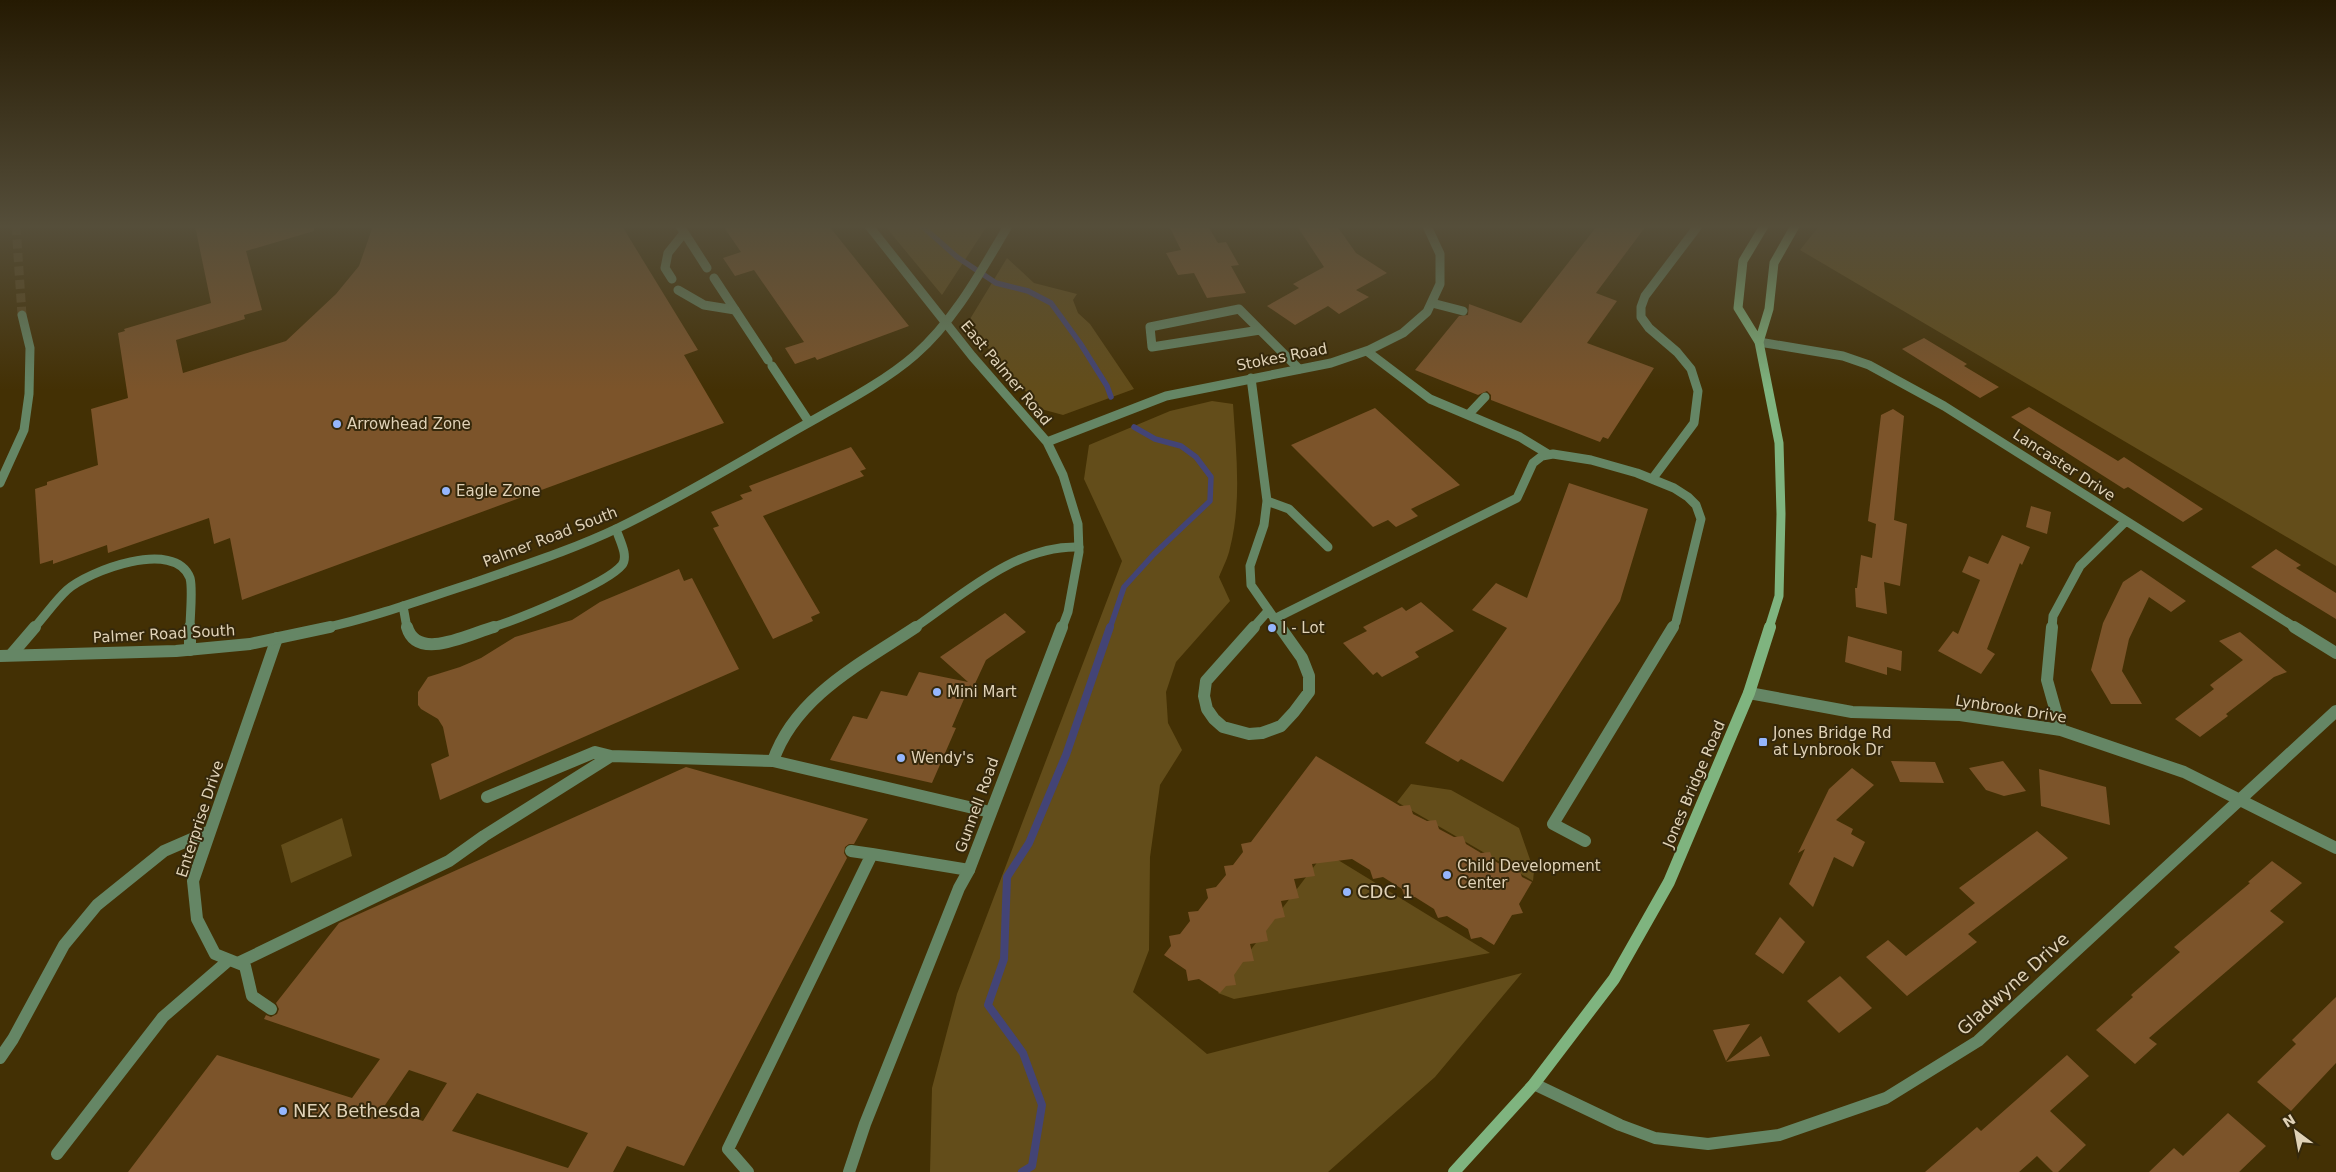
<svg xmlns="http://www.w3.org/2000/svg" width="2336" height="1172" viewBox="0 0 2336 1172" font-family="'DejaVu Sans',sans-serif">
  <rect width="100%" height="100%" fill="#433004"/>
  <path fill="#634d1a" d="M885,226H987L942,295Z
    M1819,226H2336V566L1800,250Z
    M1007,258L1034,283L1077,294L1073,300L1078,313L1090,324L1134,389L1063,415L1041,409L967,324Z
    M1212,401L1233,404C1236,452 1242,501 1230,548C1228,558 1223,567 1219,577L1230,601L1176,662L1166,692L1168,723L1182,750L1160,785L1150,857L1149,950L1133,992L1207,1054L1522,973L1435,1077L1328,1172H930L932,1088L957,994L1122,561L1084,479L1089,445L1170,411Z
    M1411,784L1451,790L1519,828L1534,871L1533,881L1397,802Z
    M342,818L352,856L291,883L281,845Z
    M1325,852L1490,953L1234,999L1218,993Z"/>
  <g fill="none" stroke-linecap="round" stroke-linejoin="round">
    <path stroke="#434476" stroke-width="5.5" d="M922,226L957,257L996,283L1028,291L1051,303L1080,343L1107,386L1111,397
      M1110,628L1124,587L1154,554L1210,501L1211,477L1196,457L1181,446L1155,439L1134,427"/>
    <path stroke="#434476" stroke-width="8" d="M1022,1172L1032,1166L1042,1105L1023,1053L988,1005L1004,959L1007,877L1029,843L1066,755L1110,627"/>
  </g>
  <path fill="#7c542a" fill-rule="evenodd" d="M195,226H314V231L246,251L262,310L244,315L245,319L176,340L183,373L286,341L336,294L359,266L373,226H622L698,350L684,355L724,423L242,600L230,538L214,544L209,518L108,553L107,545L53,564V560L40,564L35,489L47,485V482L98,465L91,409L128,398L118,333L125,331L124,329L211,303Z
    M723,226H829L909,326L817,360L815,357L795,364L785,348L804,342L754,270L735,276L723,258L741,252Z
    M1169,226H1208L1218,243L1226,242L1239,265L1231,266L1246,293L1207,298L1194,273L1178,275L1166,253L1181,250Z
    M1297,226H1337L1356,253L1387,273L1356,290L1369,297L1360,302L1339,314L1328,306L1295,325L1267,306L1299,288L1293,284L1324,267Z
    M1597,226H1646L1596,293L1617,301L1587,343L1654,368L1608,439L1603,437L1600,442L1491,400V395L1487,391L1478,395L1415,370L1459,316L1468,315L1469,304L1521,323Z
    M1924,338L1967,364L1964,366L1999,387L1980,398L1902,349Z
    M2029,407L2118,461L2124,457L2203,509L2183,522L2128,487L2124,489L2011,417Z
    M1375,408L1460,485L1411,509L1418,516L1396,527L1388,520L1373,527L1291,445Z
    M1893,409L1904,416L1894,520L1907,524L1900,586L1884,582L1887,614L1856,607L1855,588H1857L1861,555L1872,558L1876,524L1868,521L1881,415Z
    M851,447L866,469L860,471L864,476L763,516L820,613L811,617L813,621L773,639L713,528L719,526L711,512L743,499L740,495L752,491L749,486Z
    M1569,483L1648,509L1620,601L1503,782L1461,759L1458,762L1425,743L1507,628L1472,610L1496,583L1527,598Z
    M2031,506L2051,512L2047,534L2026,527Z
    M2002,535L2030,547L2022,565L2020,563L1987,649L1995,654L1981,674L1938,651L1953,631L1958,634L1980,580L1962,572L1969,556L1988,564Z
    M2276,549L2301,565L2296,568L2336,593V619L2251,567Z
    M679,569L684,581L692,578L739,669L440,800L431,764L449,756L443,727L438,719L421,709L418,705V692L428,677L460,667L481,658L515,637L572,620L600,602Z
    M2141,570L2186,601L2171,612L2149,597L2129,639L2122,671L2142,704H2111L2091,670L2103,623L2123,582Z
    M1421,602L1454,631L1415,652L1419,657L1382,677L1377,672L1373,675L1343,643L1367,631L1363,627L1402,607L1406,611Z
    M1005,613L1026,632L986,660L973,688L970,685L952,727L956,728L932,783L830,760L853,716L867,719L881,691L907,696L919,672L968,682L940,657Z
    M2240,632L2287,672L2274,677L2226,714L2228,716L2200,737L2175,719L2214,689L2210,685L2243,660L2219,641Z
    M1848,636L1902,651L1901,671L1887,667V675L1845,662Z
    M1316,756L1400,806L1410,805L1413,814L1427,821L1436,820L1439,829L1454,837L1463,836L1466,844L1481,853L1490,852L1493,860L1508,869L1518,867L1522,877L1532,882L1519,904L1523,913L1512,915L1494,945L1481,937L1471,939L1468,929L1447,916L1438,918L1434,909L1415,897L1405,898L1402,889L1383,877L1373,879L1370,870L1352,859L1312,864L1315,876L1294,879L1299,898L1281,901L1285,917L1275,919L1266,931L1268,941L1250,944L1254,961L1243,962L1234,975L1236,985L1226,986L1220,993L1199,979L1188,981L1186,970L1164,955L1171,946L1169,936L1180,934L1190,921L1188,912L1198,911L1208,898L1206,889L1216,887L1226,875L1224,866L1233,865L1243,852L1241,844L1251,842Z
    M1891,761L1935,762L1944,783L1900,782Z
    M2003,761L2026,791L2004,796L1986,790L1969,768Z
    M686,767L868,819L854,844H849L845,847L844,853L847,858L684,1166L627,1146L613,1172H128L217,1055L352,1098L380,1059L264,1019L266,1015L271,1017L277,1014L279,1009L276,1003L339,923ZM409,1070L447,1083L423,1121L383,1108ZM477,1093L588,1133L568,1168L452,1131Z
    M1852,768L1874,785L1836,820L1853,829L1851,834L1865,842L1853,867L1834,857L1813,907L1789,884L1805,849L1798,853L1829,789Z
    M2039,769L2106,787L2110,825L2041,806Z
    M2037,831L2068,858L1968,934L1977,942L1907,996L1866,957L1888,940L1906,956L1975,903L1959,888Z
    M2272,861L2302,883L2270,911L2284,922L2149,1038L2157,1044L2135,1064L2096,1030L2133,997L2131,995L2180,952L2174,947L2250,883L2248,882Z
    M1780,917L1805,942L1783,974L1755,954Z
    M1840,976L1872,1008L1839,1033L1807,1001Z
    M2336,997V1063L2291,1111L2257,1082L2296,1044L2292,1040Z
    M1750,1024L1726,1061L1713,1030Z
    M1761,1036L1770,1056L1726,1062Z
    M2067,1055L2089,1076L2050,1111L2086,1145L2058,1172H2053L2037,1156L2019,1172H1925L1977,1127L1981,1131Z
    M2228,1113L2266,1146L2239,1172H2149L2174,1148L2183,1156Z"/>
  <g fill="none" stroke-linecap="round" stroke-linejoin="round">
    <path stroke="#5b481f" stroke-width="9" stroke-dasharray="9 4.5" stroke-linecap="butt" d="M16,226L22,315"/>
    <path stroke="#658665" stroke-width="9" d="M672,279L665,268L668,253L684,233
      M678,290L704,305L735,310
      M1432,303L1463,311
      M1260,330L1152,347L1150,327L1239,309L1299,369
      M1368,352L1430,399L1520,437L1548,454
      M1251,378L1267,501L1264,525L1250,566L1251,585L1281,628
      M1468,415L1485,397
      M1653,478L1694,423L1698,391L1691,369L1677,352L1649,328L1641,317V307L1645,296L1698,226
      M1267,501L1289,509L1328,547
      M403,606L407,628
      M1274,619L1517,498L1533,463L1542,456L1553,454L1591,460L1637,473L1674,488L1688,497L1696,505L1701,519L1676,622L1672,628
      M34,628C45,616 55,601 67,590C88,571 175,538 190,578C193,589 190,615 190,628
      M490,628C516,620 607,584 622,565C629,556 619,539 616,529
      M914,628C964,594 1016,545 1079,547
      M1253,628L1268,611"/>
    <path stroke="#658665" stroke-width="12" d="M190,627V650
      M407,627C417,662 469,634 494,627
      M1254,627L1206,681L1204,696L1207,709L1214,719L1223,727L1249,734L1262,733L1281,726L1294,712L1309,692V676L1302,658L1280,627
      M11,655L35,627
      M773,761C795,696 862,663 916,627
      M487,797L595,752L611,756L773,761L990,812
      M1585,841L1553,824L1673,627
      M851,851L872,854
      M238,963L449,861L484,836L611,756
      M271,1009L252,996L245,966L215,954L197,919L193,881L277,638
      M0,1058L13,1039L64,945L97,905L164,851L210,831
      M57,1154L163,1017L229,960
      M748,1172L728,1149L872,854L969,870"/>
    <path stroke="#658665" stroke-width="9" d="M680,226L707,268
      M869,226L972,356L1047,442L1063,475L1078,524L1079,552L1068,612L1062,628
      M714,278L768,360
      M1759,342L1843,356L1869,365L1944,406L2296,628
      M772,366L809,422
      M1047,442L1166,396L1331,363L1369,350L1403,333L1427,312L1440,284V254L1427,226
      M0,483L24,430L29,394L30,348L22,315
      M324,628C375,617 423,599 473,583C521,566 572,550 618,528C676,500 731,467 787,435C826,412 881,385 915,355C955,320 981,271 1008,226
      M2052,628L2053,616L2080,566L2125,522"/>
    <path stroke="#658665" stroke-width="12" d="M2052,627L2047,680L2061,730
      M2294,627L2336,653
      M0,656L176,651L250,644L330,627
      M1749,693L1852,712L1960,715L2061,730L2184,772L2336,848
      M1534,1084L1620,1125L1655,1138L1708,1144L1779,1135L1886,1098L1978,1041L2336,711
      M849,1172L865,1124L959,888L969,870L1062,627"/>
    <path stroke="#7fb47f" stroke-width="9" d="M1764,226L1743,261L1738,308L1759,342L1779,443L1781,514L1779,596L1769,628
      M1759,342L1769,309L1774,263L1795,226"/>
    <path stroke="#7fb47f" stroke-width="12" d="M1454,1172L1534,1084L1614,979L1669,882L1749,693L1770,627"/>
  </g>
  <linearGradient id="sky" x2="0" y2="1"><stop stop-color="#251a02"/><stop offset="0.58" stop-color="#554e3a"/><stop offset="1" stop-color="#554e3a" stop-opacity="0"/></linearGradient>
  <rect width="2336" height="390" fill="url(#sky)"/>
  <g fill="#95b6fd" stroke="#35280b" stroke-width="2">
    <circle cx="337" cy="424" r="5"/>
    <circle cx="446" cy="491" r="5"/>
    <circle cx="1272" cy="628" r="5"/>
    <circle cx="937" cy="692" r="5"/>
    <rect x="1758" y="737" width="10" height="10" rx="2.5"/>
    <circle cx="901" cy="758" r="5"/>
    <circle cx="1447" cy="875" r="5"/>
    <circle cx="1347" cy="892" r="5"/>
    <circle cx="283" cy="1111" r="5"/>
  </g>
  <g text-anchor="middle" stroke-width="4" stroke-linejoin="round" paint-order="stroke">
    <g font-size="15" fill="#e0d2b7" stroke="#35280b">
      <text transform="translate(1282 357) rotate(-11)" y="5">Stokes Road</text>
      <text transform="translate(1006 373) rotate(50)" y="5">East Palmer Road</text>
      <text transform="translate(2064 465) rotate(33)" y="5">Lancaster Drive</text>
      <text transform="translate(550 537) rotate(-21)" y="5">Palmer Road South</text>
      <text transform="translate(164 634) rotate(-3)" y="5">Palmer Road South</text>
      <text transform="translate(2011 709) rotate(9)" y="5">Lynbrook Drive</text>
      <text transform="translate(1694 784) rotate(-67)" y="5">Jones Bridge Road</text>
      <text transform="translate(977 805) rotate(-70)" y="5">Gunnell Road</text>
      <text transform="translate(200 819) rotate(-72)" y="5">Enterprise Drive</text>
    </g>
    <g font-size="15" fill="#e0d2b7" stroke="#35280b" text-anchor="start">
      <text x="347" y="429">Arrowhead Zone</text>
      <text x="456" y="496">Eagle Zone</text>
      <text x="1282" y="633">I - Lot</text>
      <text x="947" y="697">Mini Mart</text>
      <text x="1773" y="738">Jones Bridge Rd<tspan x="1773" dy="17">at Lynbrook Dr</tspan></text>
      <text x="911" y="763">Wendy's</text>
      <text x="1457" y="871">Child Development<tspan x="1457" dy="17">Center</tspan></text>
    </g>
    <g font-size="18" fill="#e0d2b7" stroke="#35280b" text-anchor="start">
      <text x="1357" y="898">CDC 1</text>
      <text x="293" y="1117">NEX Bethesda</text>
    </g>
    <g font-size="18" fill="#e0d2b7" stroke="#35280b">
      <text transform="translate(2013 984) rotate(-42)" y="6">Gladwyne Drive</text>
    </g>
  </g>
  <g transform="translate(2296 1132) rotate(328)" stroke="#35280b" stroke-width="4" paint-order="stroke">
  <path d="M0-4L9 19L0 12L-9 19Z" fill="#e0d2b7"/>
  <text y="-8" font-size="14" font-weight="bold" text-anchor="middle" fill="#e0d2b7">N</text>
  </g>
</svg>
